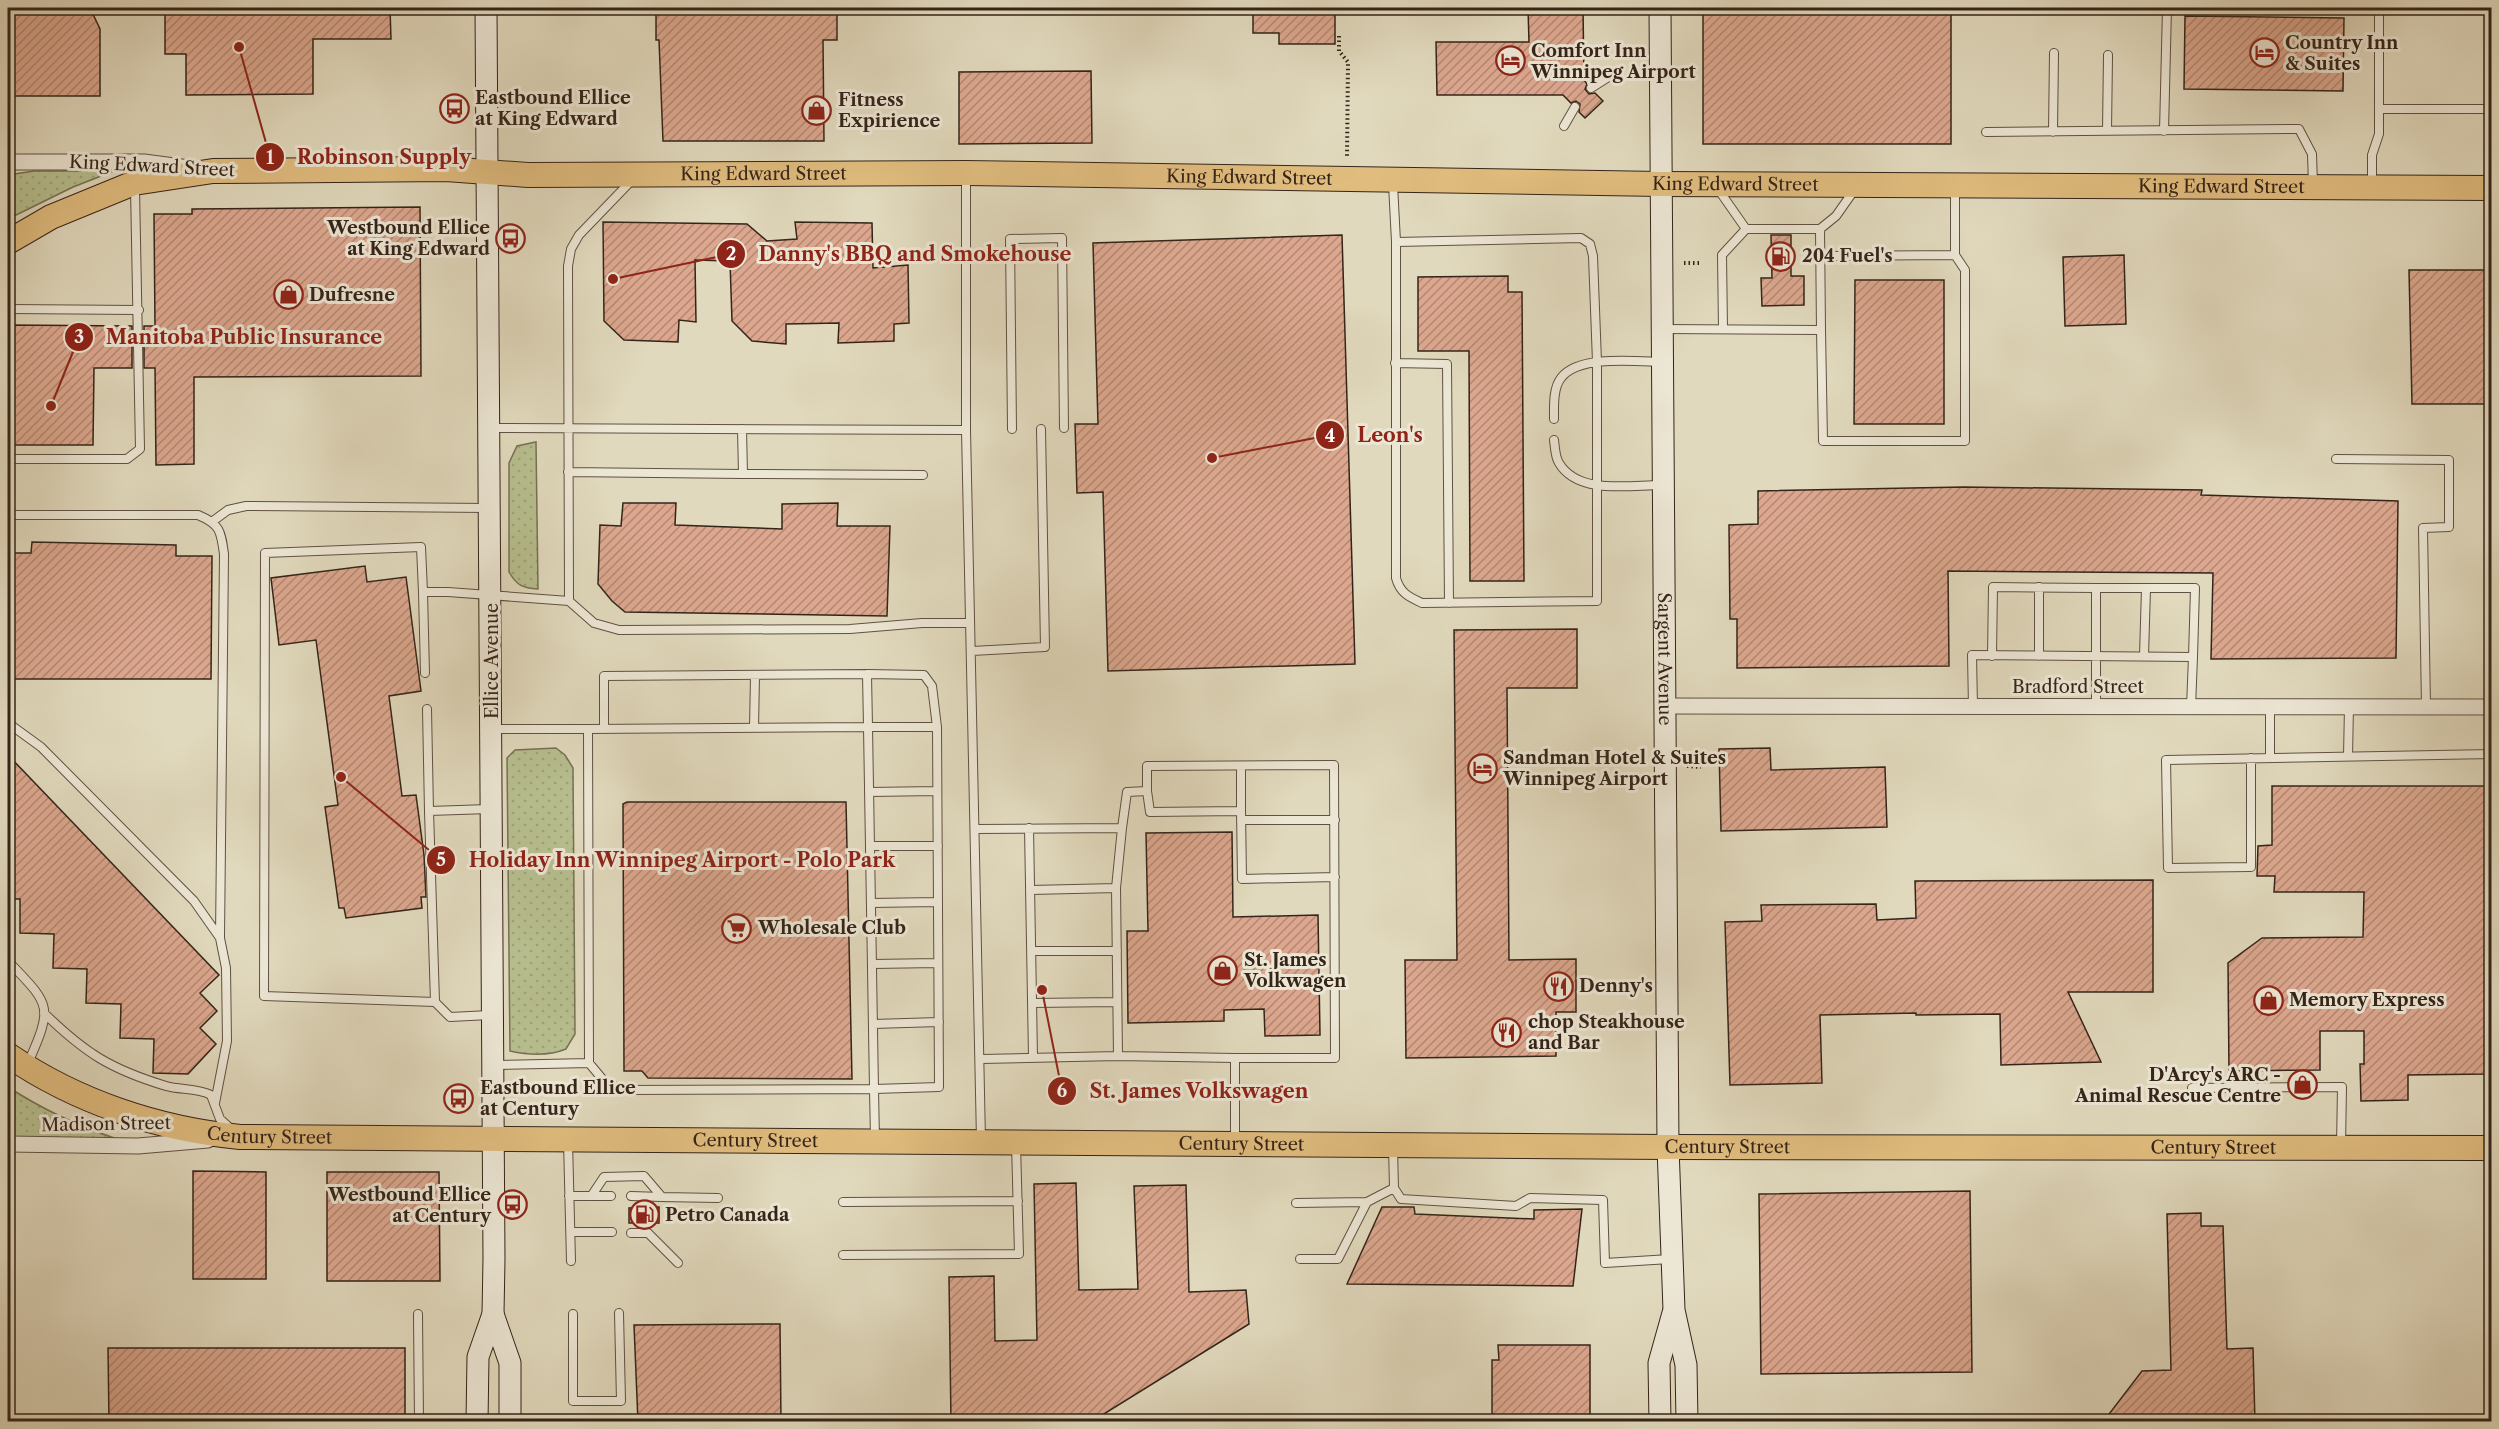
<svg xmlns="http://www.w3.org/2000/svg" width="2499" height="1429" viewBox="0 0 2499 1429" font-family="'Libre Caslon Text',serif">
  <defs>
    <pattern id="grass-dots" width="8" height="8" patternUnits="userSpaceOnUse" patternTransform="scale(1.5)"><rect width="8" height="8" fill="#b7be8e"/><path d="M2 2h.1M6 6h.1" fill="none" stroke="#9ea37a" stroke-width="1.8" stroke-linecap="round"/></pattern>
    <pattern id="building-hatch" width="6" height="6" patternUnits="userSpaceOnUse" patternTransform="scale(1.5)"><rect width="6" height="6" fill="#dca78e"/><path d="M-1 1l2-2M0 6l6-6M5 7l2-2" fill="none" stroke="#b38873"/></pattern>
  </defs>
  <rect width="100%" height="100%" fill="#e1d9bd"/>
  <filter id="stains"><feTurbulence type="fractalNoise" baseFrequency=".00333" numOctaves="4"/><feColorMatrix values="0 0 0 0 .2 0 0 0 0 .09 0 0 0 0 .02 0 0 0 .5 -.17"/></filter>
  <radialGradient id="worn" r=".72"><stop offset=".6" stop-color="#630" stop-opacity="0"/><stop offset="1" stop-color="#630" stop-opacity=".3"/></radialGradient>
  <path fill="url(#grass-dots)" stroke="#767154" stroke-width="1.5" d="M34,171H114L73,187L8,219V175Z
    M536,442L538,589C523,588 517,586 509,572V463L517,446Z
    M556,748L565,755L573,768L575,1034L566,1049C549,1056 528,1055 510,1051L507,758L515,750Z
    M8,1087C42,1109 78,1126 117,1139H8Z"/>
  <path fill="url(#building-hatch)" stroke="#352419" stroke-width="1.5" d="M8,8H90L100,29V96H8Z
    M165,8H390L391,39H313V94L186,95V54H165Z
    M656,8H837V40H823L824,141H663L659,40H656Z
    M1253,8H1335V44H1279V33H1253Z
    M1528,8H1583L1584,80L1587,84L1585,89L1589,94L1595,93L1603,101L1585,118L1579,112L1580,104L1576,101L1571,103L1563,95H1437L1436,42H1529Z
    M1703,8H1951V144H1703Z
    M2185,16L2344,18L2343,91L2184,89Z
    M1091,71L1092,143L959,144V72Z
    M420,207L421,376L194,377V464L156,465L155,368H144V326H155L154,214H192V209Z
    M603,222L747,224L767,241L797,239L795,222L872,223L873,268L908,265L909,323L894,324V341L838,343L839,323L786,324V344L752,341L732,321L730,261L695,260L696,322L679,320L678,342L624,340L604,321Z
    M1342,235L1355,664L1108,671L1103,492L1077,493L1075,424H1098L1093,243Z
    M1771,235H1791V276H1804V305L1762,306L1761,278H1772Z
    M2124,255L2126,324L2065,326L2063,257Z
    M2409,270H2492V404H2412Z
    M1508,276V292H1522L1524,581H1470L1469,351H1418V277Z
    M1855,280H1944V424H1854Z
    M8,325L132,326V368H94L93,445H8Z
    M1964,487L2202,490L2201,495L2398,501L2396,658L2211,659L2213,573L1948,571L1949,666L1737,668V619H1730L1729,525L1758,524V491Z
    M623,503H676L675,525L782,529V504L838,503L837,526H890L887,616L625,612L612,601L598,584L600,525L621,526Z
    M32,542L176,545V556H212L211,679H8V553H31Z
    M365,566L367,582L406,577L421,691L389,696L402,796L416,795L424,855L426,897H421L422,908L346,918L344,908H339L325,807L338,805L316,640L279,645L271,578Z
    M1577,629V688H1507L1509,960L1576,959V1012H1556V1056L1406,1058L1405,960H1457L1454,630Z
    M1770,748L1771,770L1885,767L1887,827L1721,831L1719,749Z
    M8,755L219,975L200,993L217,1011L200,1028L216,1044L188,1074L153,1073L154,1039L120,1038L121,1004L86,1003L87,969L53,968L54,934L20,933V899H8Z
    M2272,786H2492V892H2485L2486,1074L2408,1075V1100L2361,1101L2360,1064H2364V1031H2320V1070L2229,1071L2228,963L2262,938L2363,937L2364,892H2274L2275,876H2257L2258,846L2272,845Z
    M627,802H846L852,1079L648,1078L642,1071H624L623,804Z
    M1232,832L1233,917L1318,915L1320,1035L1265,1036L1264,1009L1224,1010V1021L1128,1023L1127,931H1148L1146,833Z
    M2153,880V992H2068L2101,1062L2001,1065L2000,1014L1916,1015V1013L1820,1015L1822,1083L1730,1085L1725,922L1762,921L1761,905L1876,904L1877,920L1916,918L1915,881Z
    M193,1171L266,1172V1279H193Z
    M327,1172H439L440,1281H327Z
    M1076,1183L1079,1290L1138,1289L1134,1186L1186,1185L1189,1292L1246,1290L1249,1324L1091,1422H951L949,1277L994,1276L995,1341L1037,1340L1034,1184Z
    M1970,1191L1972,1372L1761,1374L1759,1194Z
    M659,1207V1223H629V1208Z
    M1382,1207H1414L1415,1214L1534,1219V1210L1582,1209L1573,1286L1347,1284Z
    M2201,1213V1226H2223L2227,1349L2253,1348L2255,1422H2103L2142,1371L2171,1370L2167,1214Z
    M780,1324L781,1422H638L634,1325Z
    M1498,1345H1590V1422H1492V1360H1499Z
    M108,1348H405V1422H109Z"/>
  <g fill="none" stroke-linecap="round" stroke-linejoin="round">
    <defs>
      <path id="lane" d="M1591,88L1610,76
        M2380,109H2492
        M1564,126L1575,107
        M2107,131L2108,55
        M2164,131L2167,8
        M1986,132L2299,129L2312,154L2313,185
        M2053,132L2054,53
        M1393,184L1396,242L1581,238L1590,244L1593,256L1597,362V601L1422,603C1409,597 1400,593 1396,578V242
        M2372,185V155L2379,134V8
        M1718,189L1746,229H1820L1836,216L1855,189
        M1820,256L1955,255V187
        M8,309L139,310
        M1664,329L1821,330L1820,229
        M1723,329L1722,255L1746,229
        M1821,330L1823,441H1965V270L1955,255
        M1395,363L1447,364L1449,603
        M1554,419C1554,406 1553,388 1561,378C1578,355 1634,361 1660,362
        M491,428L966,430V177
        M1012,429L1010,239L1062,238L1064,428
        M966,430L981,1140
        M1554,440C1555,447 1555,457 1559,463C1578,495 1629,485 1661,485
        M8,459H127L140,449L135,188
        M2336,459L2449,460V527L2423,528L2426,707
        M568,472L743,474L742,429
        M743,474L923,475
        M8,515H198C220,524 221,531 224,554L220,938
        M213,521L228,510L246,506L488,508
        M2039,587V656
        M423,592L425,673
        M569,601L594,623L619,630L850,629L922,623H970
        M972,651L1045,647L1041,429
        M1992,656L1993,587L2096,588
        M2144,656L2146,588
        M1973,707L1972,655L2193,657L2191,707
        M2096,707V588H2195L2193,657
        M427,709L429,811
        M8,723L41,747L194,901L220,938L226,968L227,1041L215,1103
        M754,728L755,675
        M493,729H588L589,1063L493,1065
        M588,729L868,727L874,1089L939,1087L937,727L932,686L924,675L867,674
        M604,729V676L867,674L868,727H937
        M2348,756L2349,707
        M2270,757V707
        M2251,758V867L2168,868L2166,760L2492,754
        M1147,791L1150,812L1241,811V766
        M869,792L937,791
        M489,809L429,811L435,1002L450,1017L490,1015
        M1241,811L1242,879L1335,877
        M1241,820H1335
        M1029,828L1033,1057
        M1122,828L1127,792L1147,791V766L1334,765L1335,1058H1235
        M975,829L1122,828L1116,888L1118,1056
        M870,846H938
        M1031,890L1116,888
        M871,903L938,902
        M1032,951H1117
        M8,961C50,1005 54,1005 28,1063
        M872,964L938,963
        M435,1002L264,996L265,553L421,547L423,592H448L569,601L568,266L571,249L579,235L633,179
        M1032,1003L1117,1002
        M44,1013C85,1053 110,1069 166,1086C180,1090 198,1088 211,1095L220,1119L232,1130
        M873,1024L939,1022
        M981,1059L1118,1056L1235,1058V1140
        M589,1063L604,1081L622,1090L874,1089L875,1140
        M2192,1088L2342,1087L2341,1146
        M568,1141L571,1261
        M1393,1147L1394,1188L1401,1199L1516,1206L1530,1198L1603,1200L1605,1263L1670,1259
        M592,1195L604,1177L644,1176L662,1197L718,1198
        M569,1196H611
        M631,1196L662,1197
        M843,1202L1018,1201
        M1296,1203L1367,1202L1394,1188
        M571,1232H612
        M631,1233H648L678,1263
        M843,1255L1019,1254L1016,1144
        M1300,1259H1338L1367,1202
        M418,1314L419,1422
        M573,1314V1401H621L619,1313"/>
      <path id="street" d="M8,162H144L189,168
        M1664,706L2492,707
        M8,1144L138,1146L208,1140"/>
      <g id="secondary">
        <path id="s1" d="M1660,8L1668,1147L1674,1310L1686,1365L1687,1422"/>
        <path d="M493,1314L510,1363V1422"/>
        <path d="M477,1422L478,1357L493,1314L494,1259L486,8"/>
        <path d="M1660,1422L1659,1363L1673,1313"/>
      </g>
      <g id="primary">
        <path id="s2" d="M8,242L51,217L134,183L213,171L446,169L528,175L966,173L1661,184L2492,188"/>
        <path id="s3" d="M8,1055C77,1102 158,1129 240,1137L1668,1147L2492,1148"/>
      </g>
    </defs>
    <use href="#lane" stroke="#605142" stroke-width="10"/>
    <use href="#street" stroke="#605142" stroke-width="17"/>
    <use href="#secondary" stroke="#352419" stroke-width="23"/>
    <use href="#primary" stroke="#352419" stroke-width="26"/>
    <path stroke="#352419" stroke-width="4" stroke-dasharray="1.5 3" stroke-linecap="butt" d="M1339,36V51L1348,62L1347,156
      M1684,263H1699
      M1687,766L1701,767"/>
    <use href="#lane" stroke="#ece6d4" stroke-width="8"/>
    <use href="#street" stroke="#ece6d4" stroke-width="15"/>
    <use href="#secondary" stroke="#ece6d4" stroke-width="21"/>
    <use href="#primary" stroke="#e0bc7e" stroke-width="24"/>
  </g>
  <defs>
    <symbol id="hotel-ring" viewBox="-11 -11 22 22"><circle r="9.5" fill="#ece6d4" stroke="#8f2418" stroke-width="1.5"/><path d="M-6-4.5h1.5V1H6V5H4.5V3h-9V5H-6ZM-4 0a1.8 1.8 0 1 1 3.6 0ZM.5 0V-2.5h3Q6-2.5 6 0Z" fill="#8f2418"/></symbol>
    <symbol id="bus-ring" viewBox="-11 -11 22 22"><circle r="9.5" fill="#ece6d4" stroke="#8f2418" stroke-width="1.5"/><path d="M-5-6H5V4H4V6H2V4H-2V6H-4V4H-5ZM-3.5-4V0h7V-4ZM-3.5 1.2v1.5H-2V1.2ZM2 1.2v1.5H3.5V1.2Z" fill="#8f2418"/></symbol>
    <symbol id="shop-ring" viewBox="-11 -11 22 22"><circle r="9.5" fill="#ece6d4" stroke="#8f2418" stroke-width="1.5"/><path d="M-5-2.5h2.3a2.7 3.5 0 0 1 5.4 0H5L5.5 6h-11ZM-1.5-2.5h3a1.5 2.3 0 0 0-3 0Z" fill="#8f2418"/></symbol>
    <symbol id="fuel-ring" viewBox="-11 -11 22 22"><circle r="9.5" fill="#ece6d4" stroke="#8f2418" stroke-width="1.5"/><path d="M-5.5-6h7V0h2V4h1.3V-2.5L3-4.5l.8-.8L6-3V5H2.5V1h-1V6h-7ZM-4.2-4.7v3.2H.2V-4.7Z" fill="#8f2418"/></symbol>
    <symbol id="supermarket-ring" viewBox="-11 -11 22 22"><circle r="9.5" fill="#ece6d4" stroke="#8f2418" stroke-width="1.5"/><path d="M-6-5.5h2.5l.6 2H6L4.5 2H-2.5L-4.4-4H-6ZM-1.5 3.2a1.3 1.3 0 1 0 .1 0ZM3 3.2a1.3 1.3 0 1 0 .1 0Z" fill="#8f2418"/></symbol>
    <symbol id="restaurant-ring" viewBox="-11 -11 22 22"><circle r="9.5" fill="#ece6d4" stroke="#8f2418" stroke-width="1.5"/><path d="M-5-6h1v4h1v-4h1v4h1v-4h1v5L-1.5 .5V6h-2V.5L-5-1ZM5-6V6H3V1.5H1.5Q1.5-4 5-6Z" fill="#8f2418"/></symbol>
  </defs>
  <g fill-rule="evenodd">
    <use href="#hotel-ring" x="2248" y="36" width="33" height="33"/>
    <use href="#hotel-ring" x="1494" y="44" width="33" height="33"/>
    <use href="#bus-ring" x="438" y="92" width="33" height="33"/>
    <use href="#shop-ring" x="800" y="94" width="33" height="33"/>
    <use href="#bus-ring" x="494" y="222" width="33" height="33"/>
    <use href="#fuel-ring" x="1764" y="240" width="33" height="33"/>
    <use href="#shop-ring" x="272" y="278" width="33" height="33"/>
    <use href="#hotel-ring" x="1466" y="752" width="33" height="33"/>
    <use href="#supermarket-ring" x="720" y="912" width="33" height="33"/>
    <use href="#shop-ring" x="1206" y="954" width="33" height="33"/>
    <use href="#restaurant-ring" x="1542" y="970" width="33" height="33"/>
    <use href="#shop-ring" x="2252" y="984" width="33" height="33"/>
    <use href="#restaurant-ring" x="1490" y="1016" width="33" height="33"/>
    <use href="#shop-ring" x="2286" y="1068" width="33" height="33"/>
    <use href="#bus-ring" x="442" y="1082" width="33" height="33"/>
    <use href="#bus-ring" x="496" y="1188" width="33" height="33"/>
    <use href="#fuel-ring" x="628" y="1198" width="33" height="33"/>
  </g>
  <g text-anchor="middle" stroke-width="6" stroke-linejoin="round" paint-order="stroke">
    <g font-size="18" font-weight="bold" fill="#352419" stroke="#ece6d4" text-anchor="start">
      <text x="2285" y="49">Country Inn<tspan x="2285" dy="21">&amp; Suites</tspan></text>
      <text x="1531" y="57">Comfort Inn<tspan x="1531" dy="21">Winnipeg Airport</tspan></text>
      <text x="475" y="104">Eastbound Ellice<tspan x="475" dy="21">at King Edward</tspan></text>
      <text x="838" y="106">Fitness<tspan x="838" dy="21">Expirience</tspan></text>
      <text x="490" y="234" text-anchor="end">Westbound Ellice<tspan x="490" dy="21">at King Edward</tspan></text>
      <text x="1802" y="262">204 Fuel's</text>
      <text x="309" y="301">Dufresne</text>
      <text x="1503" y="764">Sandman Hotel &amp; Suites<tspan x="1503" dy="21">Winnipeg Airport</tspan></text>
      <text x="758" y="934">Wholesale Club</text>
      <text x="1244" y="966">St. James<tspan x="1244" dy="21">Volkwagen</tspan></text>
      <text x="1579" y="992">Denny's</text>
      <text x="2289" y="1006">Memory Express</text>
      <text x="1528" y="1028">chop Steakhouse<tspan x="1528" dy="21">and Bar</tspan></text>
      <text x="2281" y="1081" text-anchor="end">D'Arcy's ARC -<tspan x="2281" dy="21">Animal Rescue Centre</tspan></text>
      <text x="480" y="1094">Eastbound Ellice<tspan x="480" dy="21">at Century</tspan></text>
      <text x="491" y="1201" text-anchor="end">Westbound Ellice<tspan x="491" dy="21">at Century</tspan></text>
      <text x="665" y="1221">Petro Canada</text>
    </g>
    <g font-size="18" fill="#352419" stroke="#ece6d4">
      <text transform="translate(152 166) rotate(3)" y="6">King Edward Street</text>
      <text dy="6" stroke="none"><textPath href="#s2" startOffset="770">King Edward Street</textPath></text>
      <text dy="6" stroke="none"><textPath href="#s2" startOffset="1256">King Edward Street</textPath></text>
      <text dy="6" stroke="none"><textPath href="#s2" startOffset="1742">King Edward Street</textPath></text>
      <text dy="6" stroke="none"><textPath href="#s2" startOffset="2228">King Edward Street</textPath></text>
      <text dy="6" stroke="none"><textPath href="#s1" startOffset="651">Sargent Avenue</textPath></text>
      <text transform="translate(492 661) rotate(-90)" y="6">Ellice Avenue</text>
      <text x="2078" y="693">Bradford Street</text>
      <text transform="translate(106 1124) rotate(-1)" y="6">Madison Street</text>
      <text dy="6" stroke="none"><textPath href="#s3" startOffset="278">Century Street</textPath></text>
      <text dy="6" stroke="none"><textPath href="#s3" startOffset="764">Century Street</textPath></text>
      <text dy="6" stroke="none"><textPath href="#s3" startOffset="1250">Century Street</textPath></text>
      <text dy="6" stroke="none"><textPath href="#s3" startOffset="1736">Century Street</textPath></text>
      <text dy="6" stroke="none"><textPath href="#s3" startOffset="2222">Century Street</textPath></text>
    </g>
  </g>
  <path fill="none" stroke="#8f2418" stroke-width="2" d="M239 47L270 157M613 279L731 254M51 406L79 337M1212 458L1330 435M341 777L441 860M1042 990L1062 1091"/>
  <g fill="#8f2418" stroke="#ece6d4" stroke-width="2">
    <circle cx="239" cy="47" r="6"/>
    <circle cx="613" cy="279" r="6"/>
    <circle cx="51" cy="406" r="6"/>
    <circle cx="1212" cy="458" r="6"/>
    <circle cx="341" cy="777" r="6"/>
    <circle cx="1042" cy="990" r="6"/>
    <circle cx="270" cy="157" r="15"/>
    <circle cx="731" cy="254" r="15"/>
    <circle cx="79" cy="337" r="15"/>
    <circle cx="1330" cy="435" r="15"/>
    <circle cx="441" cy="860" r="15"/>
    <circle cx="1062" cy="1091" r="15"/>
  </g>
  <g font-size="18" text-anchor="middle" font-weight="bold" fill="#fff">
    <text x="270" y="164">1</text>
    <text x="731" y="260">2</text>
    <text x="79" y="343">3</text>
    <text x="1330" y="442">4</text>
    <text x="441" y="866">5</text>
    <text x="1062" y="1097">6</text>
  </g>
  <g font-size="20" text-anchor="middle" font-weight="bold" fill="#8f2418" stroke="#ece6d4" stroke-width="6" stroke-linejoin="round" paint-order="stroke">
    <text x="384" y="164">Robinson Supply</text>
    <text x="915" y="261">Danny's BBQ and Smokehouse</text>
    <text x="244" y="344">Manitoba Public Insurance</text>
    <text x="1390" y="442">Leon's</text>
    <text x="682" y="867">Holiday Inn Winnipeg Airport - Polo Park</text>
    <text x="1199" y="1098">St. James Volkswagen</text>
  </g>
  <rect width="2499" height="1429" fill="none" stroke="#e1d9bd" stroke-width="30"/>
  <rect x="9" y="9" width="2481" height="1411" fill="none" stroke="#352419" stroke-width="3"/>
  <rect x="15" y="15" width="2469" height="1399" fill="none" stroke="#352419" stroke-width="1.5"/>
  <rect width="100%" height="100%" filter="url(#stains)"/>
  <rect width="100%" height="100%" fill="url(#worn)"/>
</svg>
